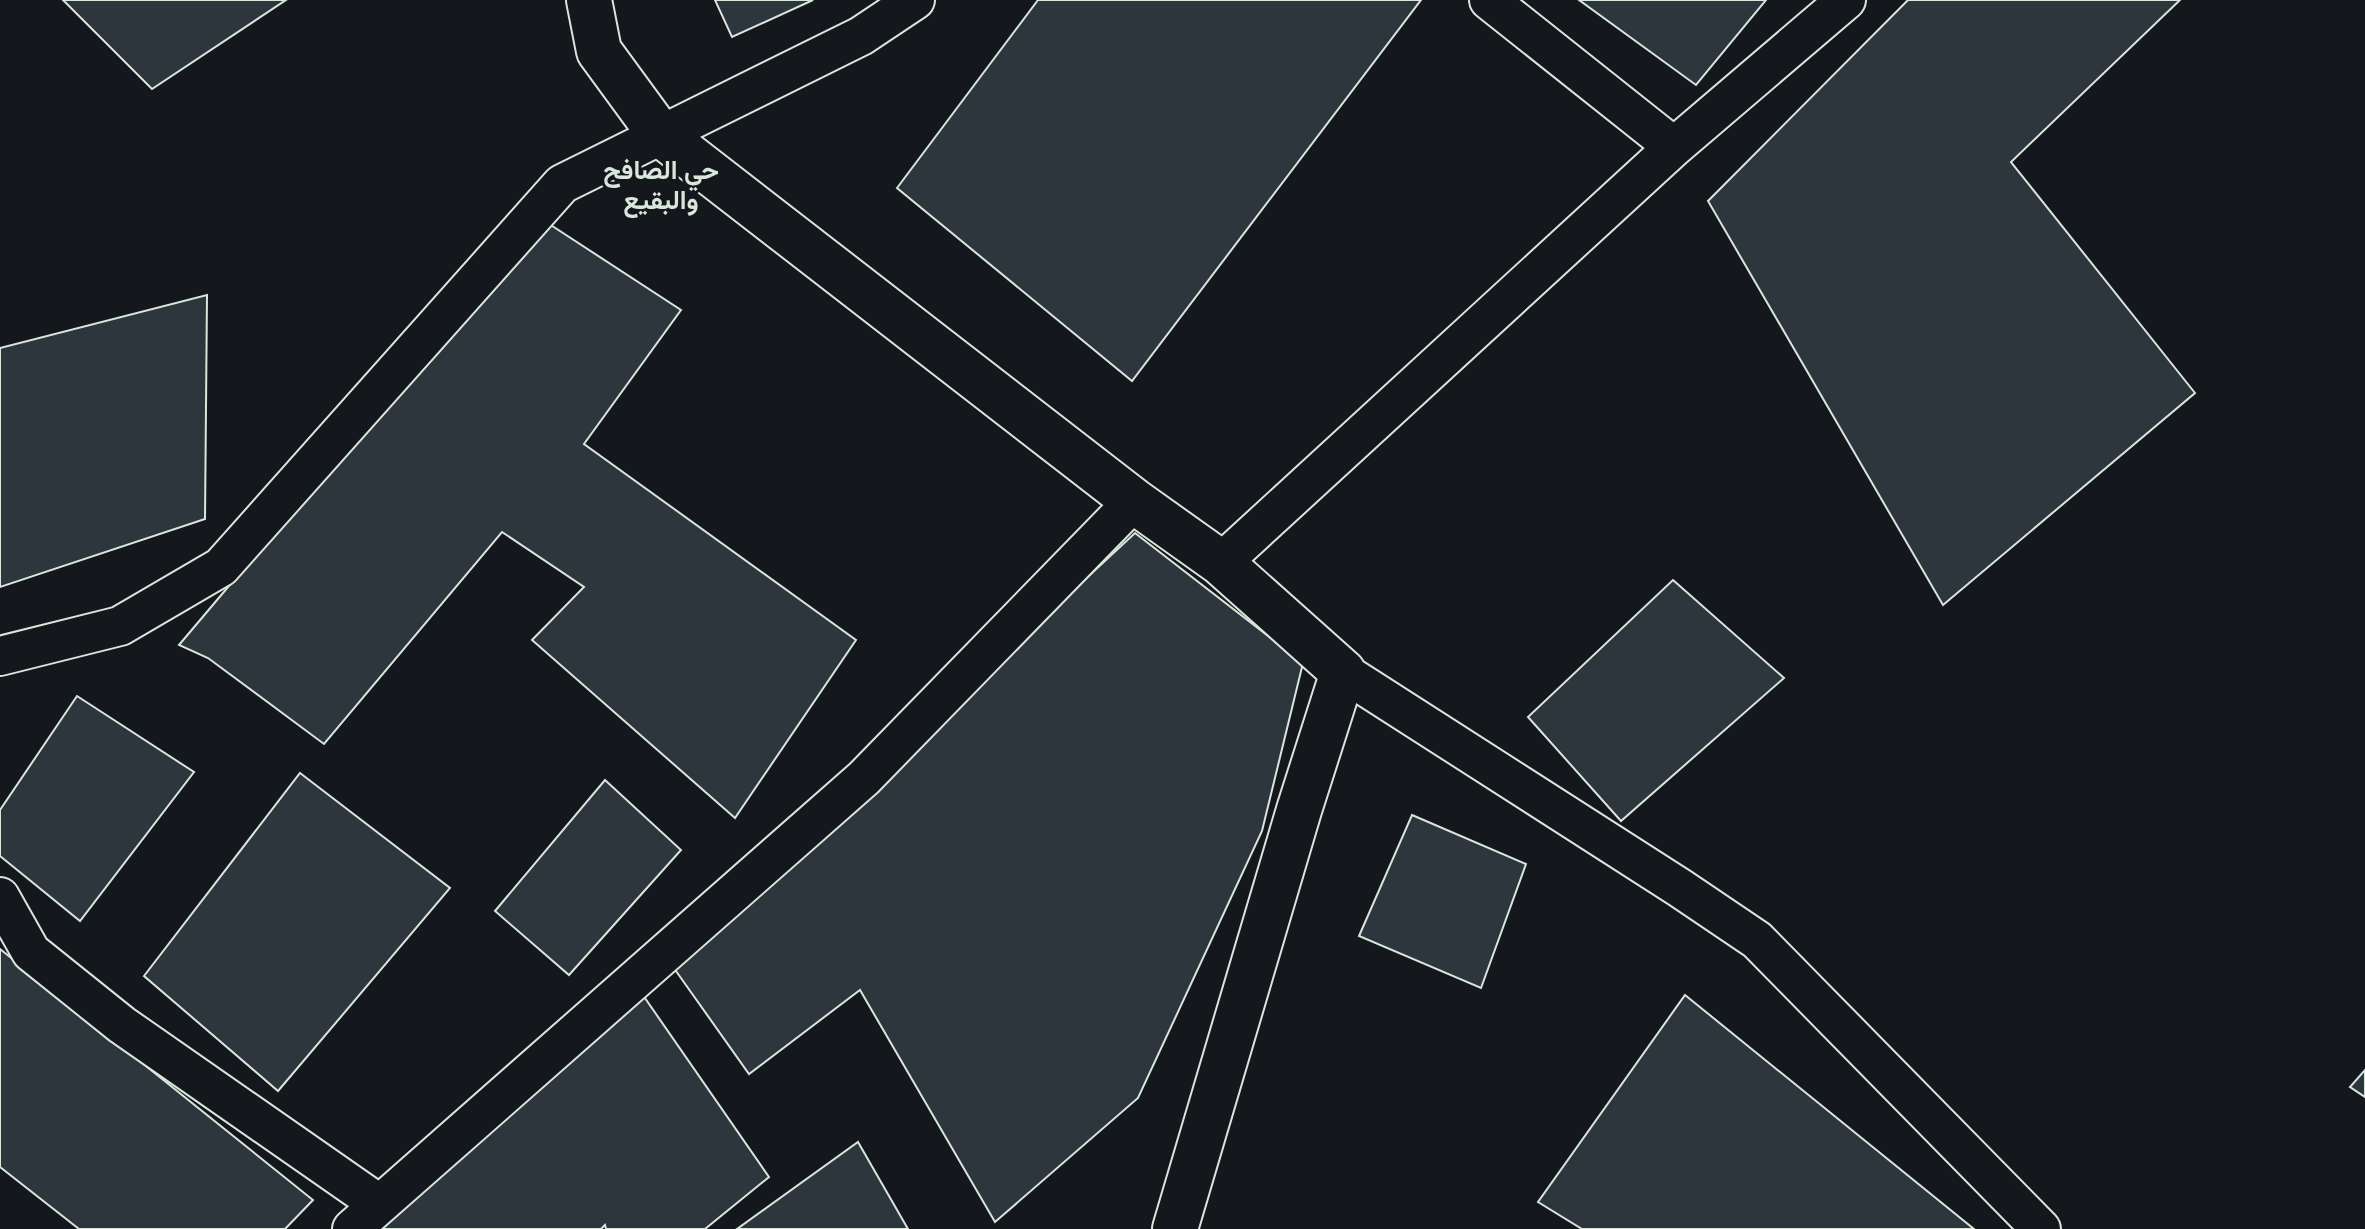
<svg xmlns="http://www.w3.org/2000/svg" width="2365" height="1229" viewBox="0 0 2365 1229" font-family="'Roboto Serif',Vazirmatn,serif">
  <rect width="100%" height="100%" fill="#14181c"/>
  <path fill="#2c363c" stroke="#d8e6dc" stroke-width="2" d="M63,0H286L152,89Z
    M715,0H813L732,37Z
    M1038,0H1421L1132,381L897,188Z
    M1579,0H1766L1696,85Z
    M1908,0H2180L2011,162L2195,393L1943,605L1708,201Z
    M540,218L681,310L584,444L856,640L735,818L532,640L584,587L502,532L324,744L208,658L179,645Z
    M207,295L205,519L0,587V348Z
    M1135,533L1303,663L1262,831L1138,1098L995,1222L860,990L749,1074L671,964Z
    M1673,580L1784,678L1621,821L1528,717Z
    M77,696L194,772L80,921L0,856V810Z
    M300,773L450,888L278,1091L144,976Z
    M605,780L681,850L569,975L495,911Z
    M1412,815L1526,864L1481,988L1359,936Z
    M0,949L313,1200L285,1229H79L0,1167Z
    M638,988L769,1177L705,1229H606L605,1225L601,1229H374Z
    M1685,995L1974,1229H1582L1538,1202Z
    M2365,1070V1097L2350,1087Z
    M858,1142L908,1229H737Z"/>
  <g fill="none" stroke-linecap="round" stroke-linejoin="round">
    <defs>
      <path id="street" d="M1489,0L1674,147
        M1221,563L1674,147L1846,0
        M0,656L120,626L221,567L562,184L861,36L915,0
        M1343,672L1680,888L1757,940L2041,1229
        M0,897L31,952L122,1025L379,1204
        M352,1229L864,778L1134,501"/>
      <path id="secondary" d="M589,0L599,51L659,133L1134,501L1221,563L1343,672L1299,810L1175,1229"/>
    </defs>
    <use href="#street" stroke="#d8e6dc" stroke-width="42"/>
    <use href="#secondary" stroke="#d8e6dc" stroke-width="48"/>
    <use href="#street" stroke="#14181c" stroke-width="38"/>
    <use href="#secondary" stroke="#14181c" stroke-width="44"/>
  </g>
  <g text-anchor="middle" stroke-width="6" stroke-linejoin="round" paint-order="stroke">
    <g font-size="26" font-weight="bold" fill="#d8e6dc" stroke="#14181c">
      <text x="661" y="179">حي الصافح<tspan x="661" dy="30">والبقيع</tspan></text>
    </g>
  </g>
</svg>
